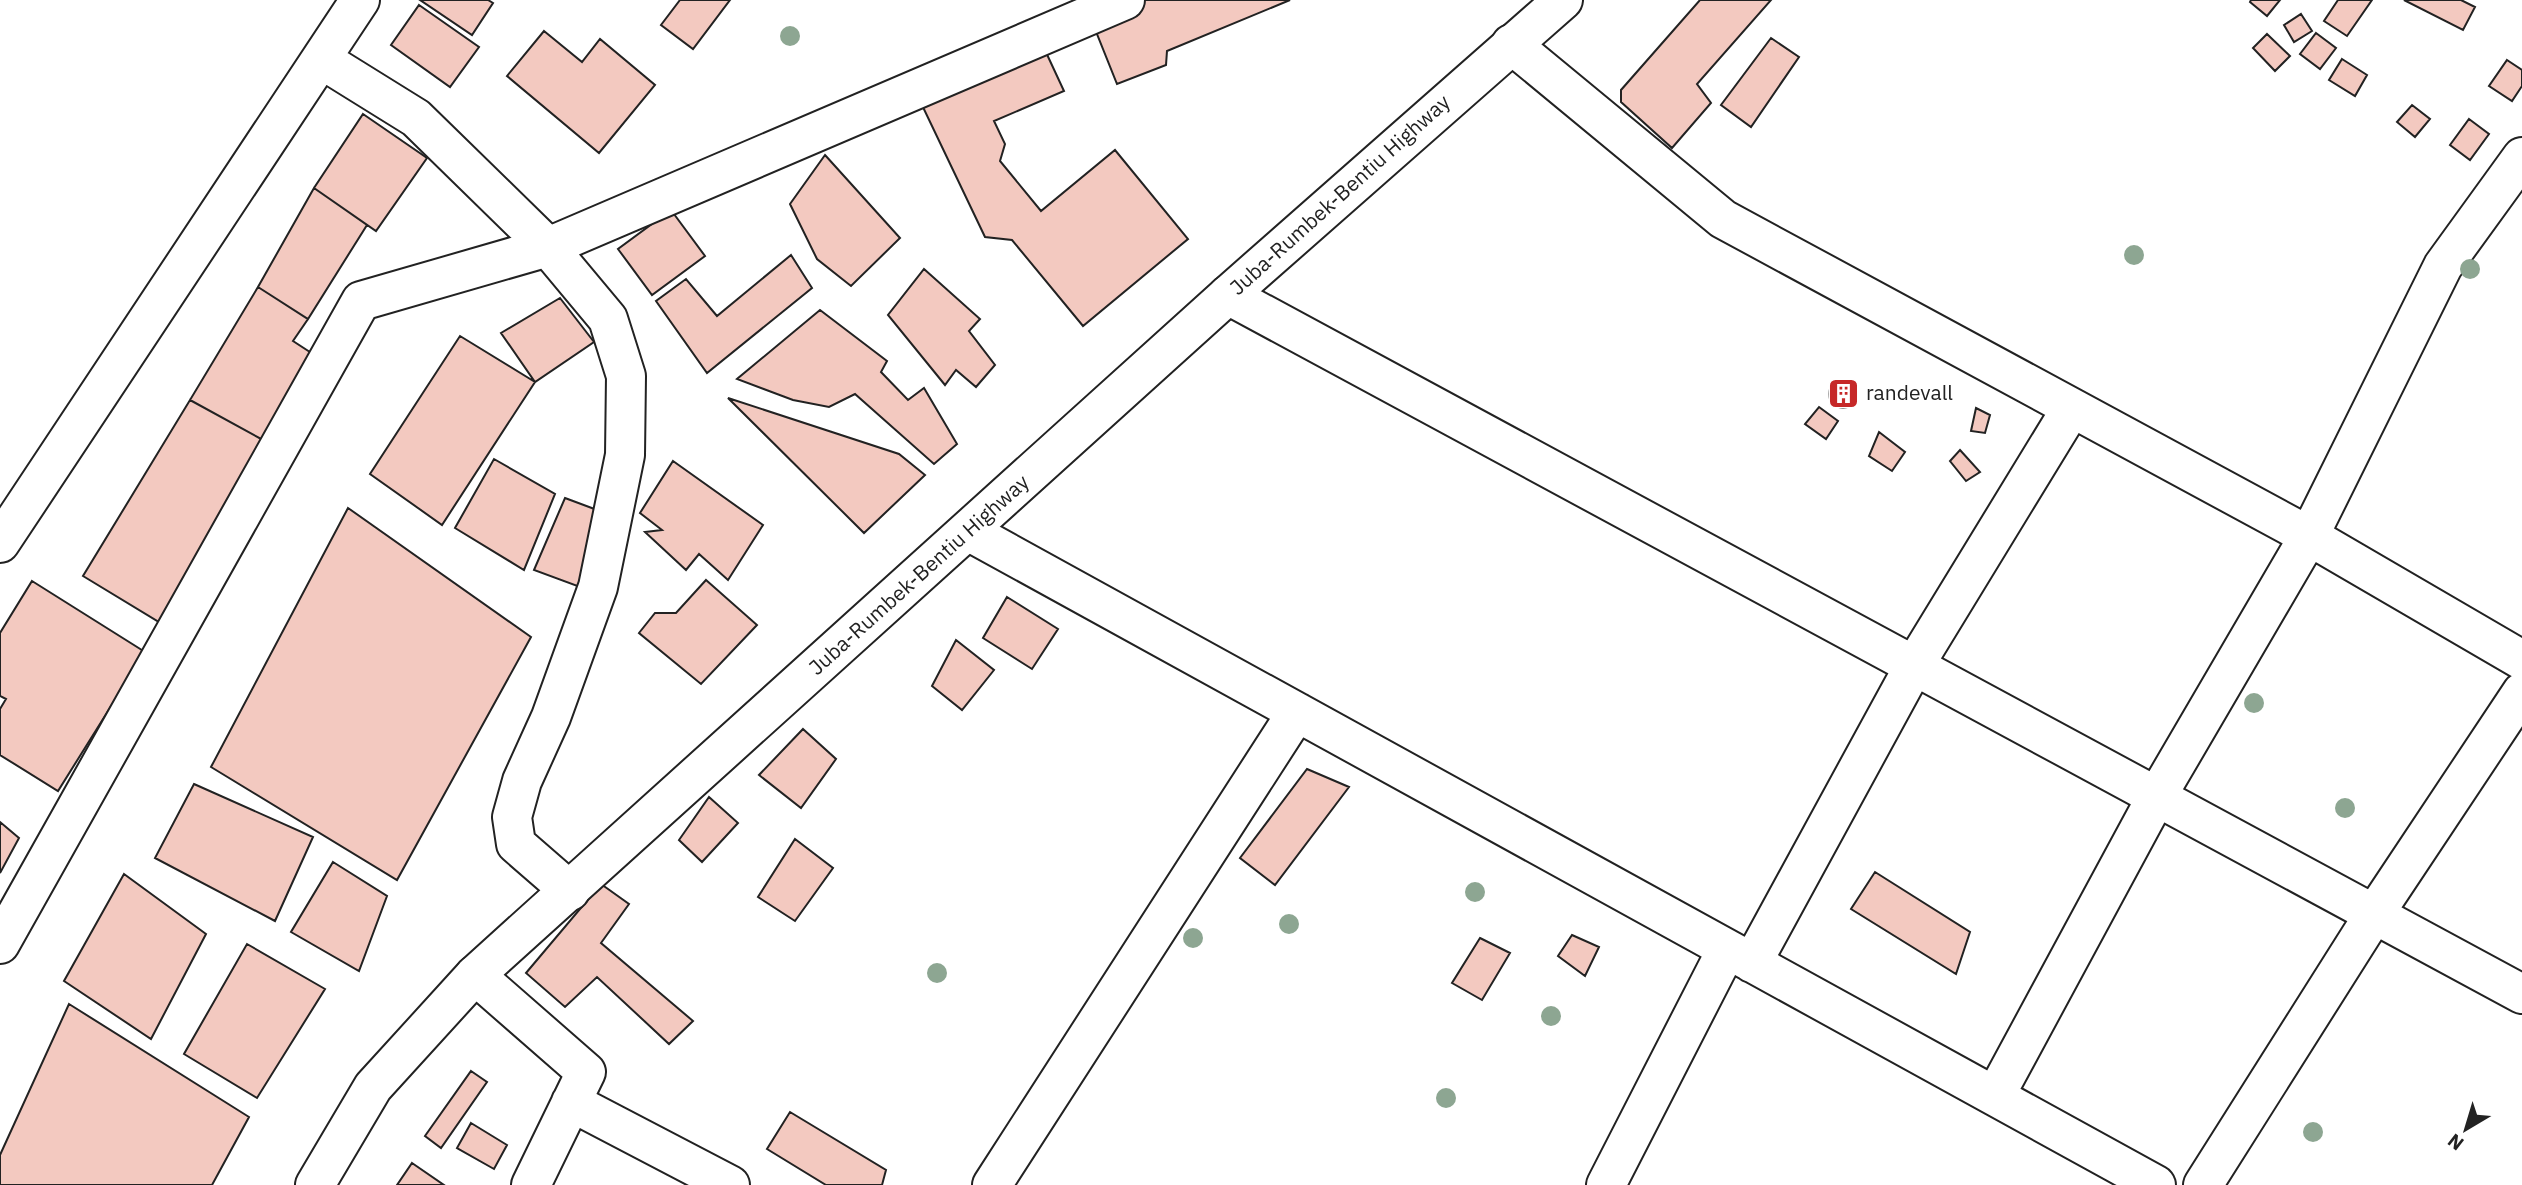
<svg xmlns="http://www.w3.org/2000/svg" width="2522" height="1185" viewBox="0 0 2522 1185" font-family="'IBM Plex Sans',sans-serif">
  <rect width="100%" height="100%" fill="#fff"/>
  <path fill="#f3c9c0" stroke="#222" stroke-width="2" d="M420,0H488L493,3L472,35Z
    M680,0H730L693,49L661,25Z
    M1140,0H1290L1167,51L1166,65L1117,84L1091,19Z
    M1700,0H1771L1697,84L1711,103L1672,148L1621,102V90Z
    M2251,0H2280L2267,16L2250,2Z
    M2338,0H2372L2347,36L2324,21Z
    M2404,0H2461L2475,7L2463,30Z
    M419,5L479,47L450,87L391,45Z
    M2301,14L2312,31L2294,42L2284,25Z
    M544,31L582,62L600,39L655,85L599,153L507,76Z
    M2316,33L2336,48L2320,69L2300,54Z
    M2267,34L2290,56L2275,71L2253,48Z
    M1771,38L1799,57L1751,127L1721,105Z
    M1044,48L1064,91L994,121L1005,144L1000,161L1041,211L1115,150L1188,239L1083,326L1012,240L985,237L921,103Z
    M2342,59L2367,75L2355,96L2329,80Z
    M2507,60L2522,70V86L2512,101L2489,86Z
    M2412,105L2430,119L2415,137L2397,122Z
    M363,114L427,158L376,231L314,188Z
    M2469,119L2489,134L2470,160L2450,145Z
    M825,155L900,238L851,286L817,259L790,204Z
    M314,188L367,225L308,319L258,287Z
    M671,210L705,256L652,295L618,249Z
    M791,255L812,288L707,373L656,301L686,279L717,316Z
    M924,269L980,319L969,331L995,365L976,387L956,370L945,385L888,315Z
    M258,287L308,319L293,341L316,356L263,440L190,400Z
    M560,298L594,342L535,382L501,333Z
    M820,310L887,361L881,372L908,400L924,388L957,444L934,464L855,394L829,407L793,400L737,379Z
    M460,336L535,382L442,525L370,474Z
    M1829 394a14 14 0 1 1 28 0a14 14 0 1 1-28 0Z
    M728,398L899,454L925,475L864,533Z
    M190,400L263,440L159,622L83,576Z
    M1819,407L1838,421L1826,439L1805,424Z
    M1976,408L1990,415L1985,433L1971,431Z
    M1879,432L1905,452L1892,471L1869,456Z
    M1960,450L1980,472L1966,481L1950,461Z
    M494,459L555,494L524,570L455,528Z
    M673,461L763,525L728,580L699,554L686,570L645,532L662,530L640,513Z
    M565,498L597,510L580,587L534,570Z
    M348,508L531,637L397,880L211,767Z
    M706,580L757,625L701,684L639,633L655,613H676Z
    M32,581L145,652L58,791L0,755V709L6,699L0,696V633Z
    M1007,597L1058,629L1032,669L983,638Z
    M956,640L994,670L962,710L932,686Z
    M803,729L836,759L801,808L759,775Z
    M1307,769L1349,787L1275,885L1240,858Z
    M194,784L313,837L275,921L155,858Z
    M709,797L738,823L702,862L679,840Z
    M0,822L19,838L0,873Z
    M795,839L833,868L795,921L758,897Z
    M333,862L387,896L359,971L291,932Z
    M1875,872L1970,932L1956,974L1851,909Z
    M124,874L206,934L151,1039L64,981Z
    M601,884L629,904L601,943L693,1021L669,1044L597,977L565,1007L526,973Z
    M1572,935L1599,947L1585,976L1558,956Z
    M1480,938L1510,953L1482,1000L1452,983Z
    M247,944L325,989L257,1098L184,1054Z
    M69,1004L249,1117L212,1185H0V1155Z
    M471,1071L487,1082L441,1148L425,1136Z
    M790,1112L886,1170L882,1185H826L767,1149Z
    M471,1123L507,1145L494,1169L457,1148Z
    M412,1163L444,1185H397Z"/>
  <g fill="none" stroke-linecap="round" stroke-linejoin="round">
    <defs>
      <path id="minor" d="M1511,44L1723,219L2309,536L2522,660
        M321,59L416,118L548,247L608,319L626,376L625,455L598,587L551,717L522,781L512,817L516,844L570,891
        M1228,295L2522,994
        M968,531L2156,1185
        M0,543L360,0
        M0,944L361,301L548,247L1125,0
        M1752,963L1914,666L2071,409
        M475,975L586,1072L531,1185
        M1995,1096L2157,796L2309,536L2443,266L2522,157
        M571,1102L730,1185
        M992,1185L1297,712
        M1606,1185L1727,949
        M2203,1185L2375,913L2522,692"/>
      <path id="major" d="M315,1185L373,1087L475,975L1228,295L1563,0"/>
    </defs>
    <use href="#minor" stroke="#222" stroke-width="42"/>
    <use href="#major" stroke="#222" stroke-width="42"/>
    <use href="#minor" stroke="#fff" stroke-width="38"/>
    <use href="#major" stroke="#fff" stroke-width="38"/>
  </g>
  <g fill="#8da692">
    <circle cx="790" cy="36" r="10"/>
    <circle cx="2134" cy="255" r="10"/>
    <circle cx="2470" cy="269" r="10"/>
    <circle cx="2254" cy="703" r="10"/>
    <circle cx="2345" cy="808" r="10"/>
    <circle cx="1475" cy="892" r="10"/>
    <circle cx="1289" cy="924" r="10"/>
    <circle cx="1193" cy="938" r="10"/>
    <circle cx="937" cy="973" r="10"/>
    <circle cx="1551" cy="1016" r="10"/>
    <circle cx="1446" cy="1098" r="10"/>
    <circle cx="2313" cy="1132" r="10"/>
  </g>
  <defs>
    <symbol id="building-square" viewBox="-11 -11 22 22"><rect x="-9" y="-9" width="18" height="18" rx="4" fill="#c62828" stroke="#fff"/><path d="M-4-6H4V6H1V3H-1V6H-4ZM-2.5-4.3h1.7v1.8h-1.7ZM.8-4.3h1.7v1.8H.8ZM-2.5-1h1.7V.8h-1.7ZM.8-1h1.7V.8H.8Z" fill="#fff"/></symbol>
  </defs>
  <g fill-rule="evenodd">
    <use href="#building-square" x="1826" y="376" width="35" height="35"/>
  </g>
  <g text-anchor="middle" stroke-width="5" stroke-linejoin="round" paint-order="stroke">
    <g font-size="21" fill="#222" stroke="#fff">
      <text transform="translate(1340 195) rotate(-42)" y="7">Juba-Rumbek-Bentiu Highway</text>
      <text transform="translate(919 575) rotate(-42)" y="7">Juba-Rumbek-Bentiu Highway</text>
    </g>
    <g font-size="21" fill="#222" stroke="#fff" text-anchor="start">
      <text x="1866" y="400">randevall</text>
    </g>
  </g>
  <g transform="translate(2466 1129) rotate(218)" stroke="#ffffff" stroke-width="5" paint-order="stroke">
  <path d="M0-5L12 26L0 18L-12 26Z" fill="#222222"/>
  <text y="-10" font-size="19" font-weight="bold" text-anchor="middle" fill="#222222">N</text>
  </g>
</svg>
